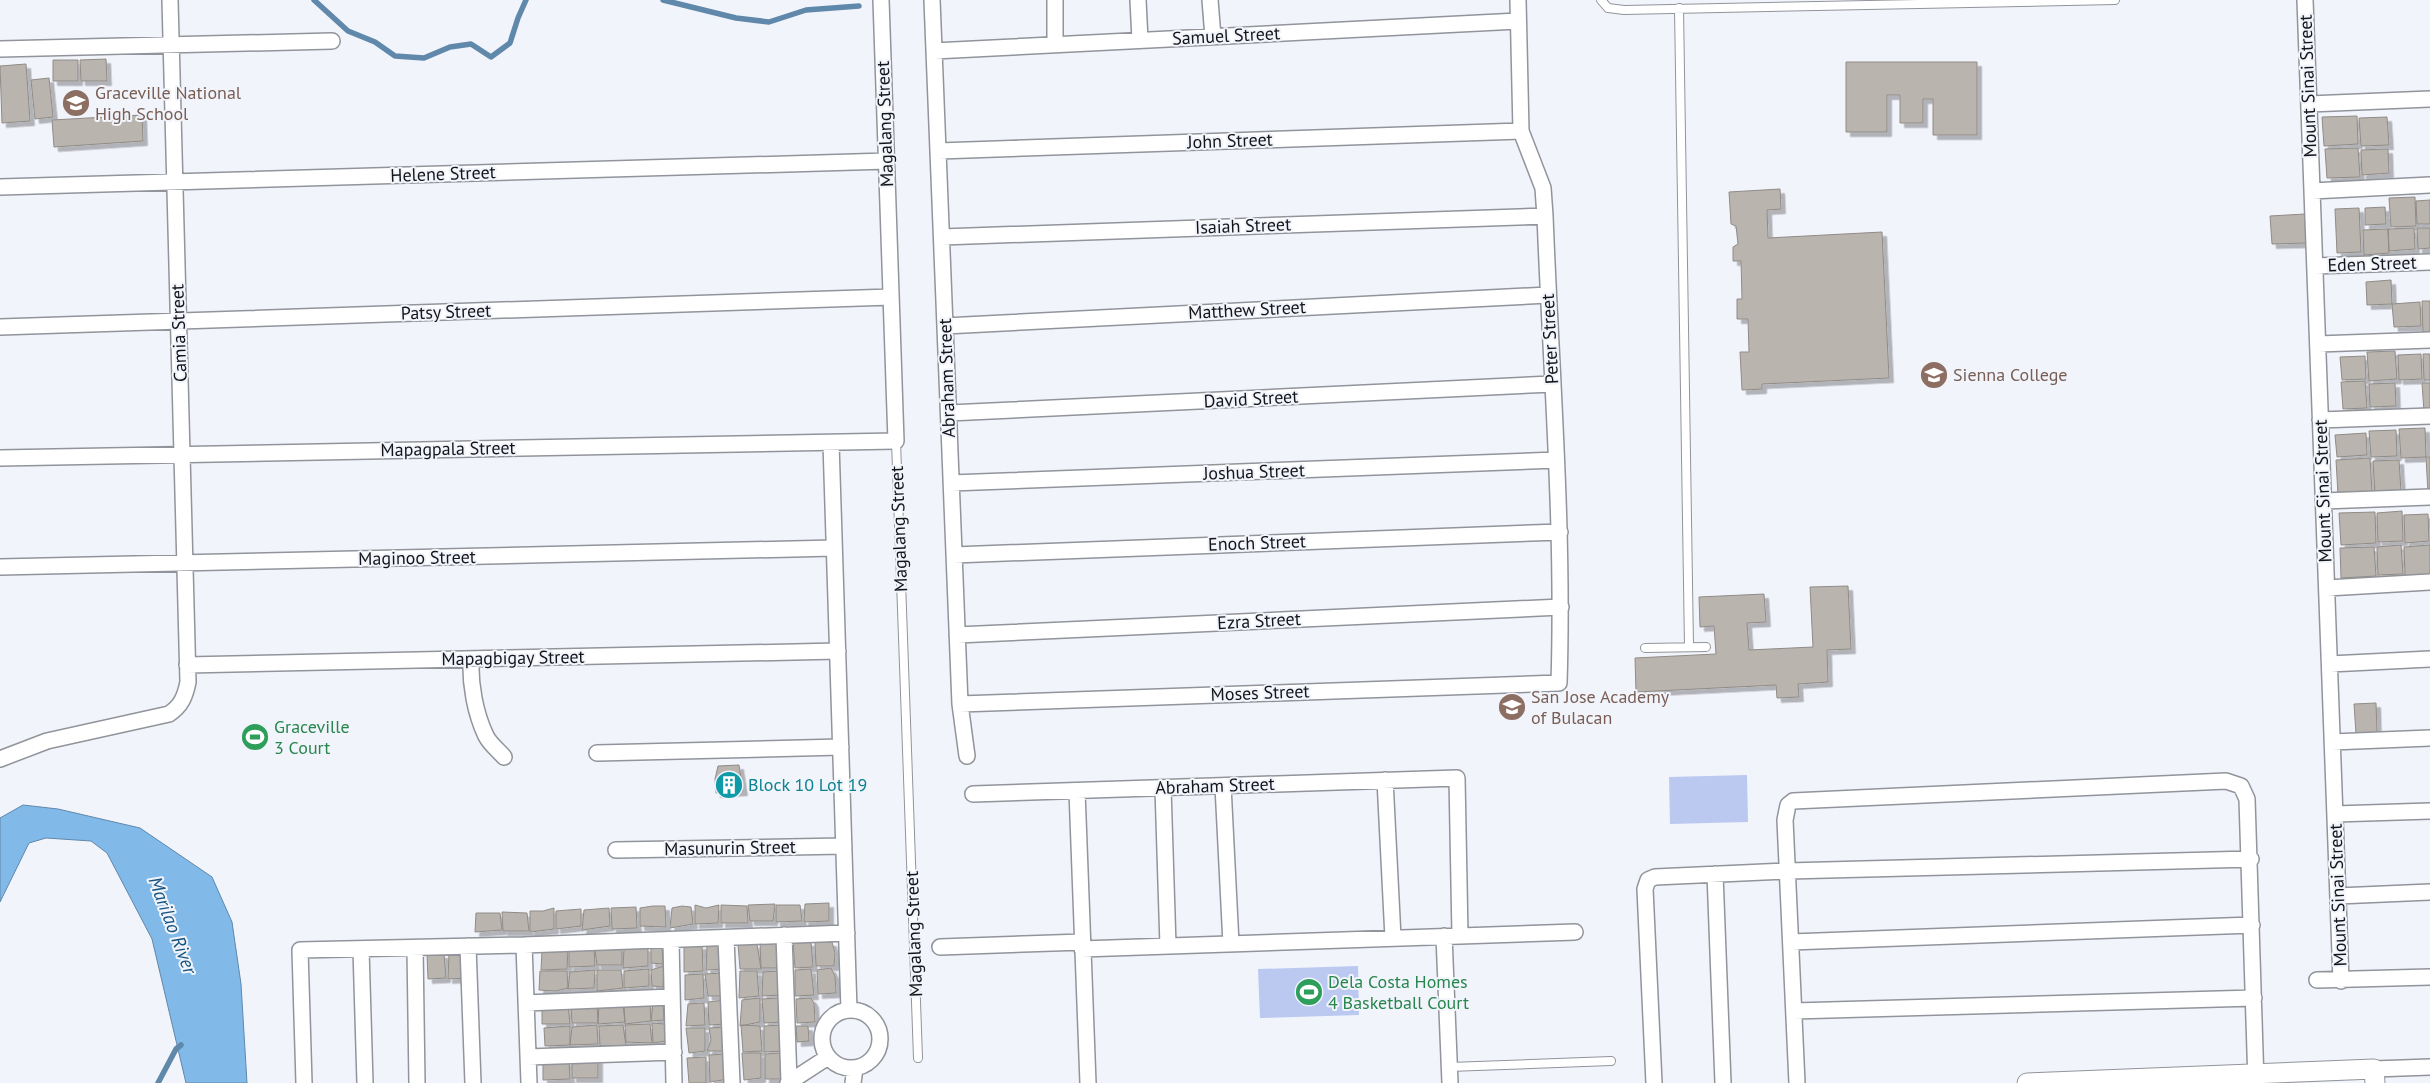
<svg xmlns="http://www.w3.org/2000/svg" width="2430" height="1083" viewBox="0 0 2430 1083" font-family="'PT Sans',sans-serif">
  <defs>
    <filter id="shadow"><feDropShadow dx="4.5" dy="4.5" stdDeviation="0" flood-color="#0004"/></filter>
  </defs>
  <rect width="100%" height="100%" fill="#f2f4fc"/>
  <path fill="#bbc8f0" d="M1747,775L1748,822L1670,824L1669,777Z
    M1358,966L1359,1015L1260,1018L1258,969Z"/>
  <path fill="#81b9e9" stroke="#6088aa" d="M23,805L58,809L140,828L212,877L232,922L241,984L247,1083H186L152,939L107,853L91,841L46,838L29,843L0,902V818Z"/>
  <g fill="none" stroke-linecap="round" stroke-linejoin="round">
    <path stroke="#6088aa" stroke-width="5.5" d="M314,0L348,31L375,42L395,56L424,58L450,47L471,44L491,57L510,43L518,18L526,0
      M663,0L736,18L769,22L806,10L859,6
      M158,1083L176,1049L181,1045"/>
  </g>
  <path fill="#b9b4ae" stroke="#908b85" filter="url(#shadow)" d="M106,59L107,81H81L80,60Z
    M53,60H78V81H53Z
    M1846,62H1977V135H1933V99H1923V123H1900V95H1887V132H1846Z
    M26,64L30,121L2,123L0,66Z
    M49,78L53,117L35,119L31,80Z
    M142,115L143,141L54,147L52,120Z
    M2357,116L2358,144L2324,146L2322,117Z
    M2387,117L2389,145L2361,146L2359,118Z
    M2358,148L2360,177L2327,178L2325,149Z
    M2388,149L2389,173L2362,175L2361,150Z
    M1780,189L1781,209L1767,210L1768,238L1882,232L1889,378L1762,384V389L1742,390L1740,352H1749L1748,319H1737V299H1742L1741,261H1733V247L1738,244L1736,226L1731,224L1729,192Z
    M2415,197L2416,226L2391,227L2389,198Z
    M2430,200V224H2417L2416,201Z
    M2385,207L2386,224L2365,225V208Z
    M2359,208L2361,252L2337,253L2335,209Z
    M2305,214L2306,243L2272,244L2270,216Z
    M2414,228L2415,249L2389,251L2388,229Z
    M2417,228H2430V248L2418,249Z
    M2388,229L2389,253L2364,255L2363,230Z
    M2391,280L2392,304L2367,305L2366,282Z
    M2422,301H2430V333H2423Z
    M2420,302L2421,326L2394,327L2392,304Z
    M2395,351L2397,379L2369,381L2367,352Z
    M2421,354L2422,379L2399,380L2398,355Z
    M2423,354H2430V380H2424Z
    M2365,356L2366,379L2342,380L2340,357Z
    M2365,381L2367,408L2343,409L2341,382Z
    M2395,383L2396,406L2370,407L2369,384Z
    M2422,383H2430V412H2424Z
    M2425,428L2426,457L2401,458L2399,429Z
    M2396,430L2397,456L2371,457L2369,431Z
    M2366,433L2367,455L2337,457L2335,435Z
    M2426,457H2430V493H2428Z
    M2370,458L2372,493L2338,495L2336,460Z
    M2399,460L2401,492L2375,493L2373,461Z
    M2402,511L2403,541L2378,542L2377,513Z
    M2375,512L2376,543L2341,545L2339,513Z
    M2428,514L2429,541L2405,543L2404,515Z
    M2401,545L2403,574L2378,575L2377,547Z
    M2430,545V575L2405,576L2404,547Z
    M2374,547L2376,576L2341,578L2340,548Z
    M1848,586L1851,649L1827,650L1828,682L1798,684L1799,697L1777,698L1776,685L1636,692L1635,658L1716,654L1714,626L1700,627L1699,597L1764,594L1766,622L1747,623L1749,650L1813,647L1810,587Z
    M2376,703L2377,733L2356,734L2354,704Z
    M739,765L743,791L716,793L715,779L718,766Z
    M829,903V921L804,922L805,904Z
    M775,904L773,921H750L748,905Z
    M695,905L706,908L719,905L718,923L695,924Z
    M721,905L747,906L748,923H721Z
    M776,905H800L802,921L776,922Z
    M653,906H665L666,927L640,926V908Z
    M682,906L691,907L693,924L670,928L672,908Z
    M636,907L637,928L612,929L611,908Z
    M554,908V929L530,932V911H543Z
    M609,908L610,926L582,930L584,910Z
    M581,909V926L556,929V911Z
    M502,912L527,913L529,931H503Z
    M476,913H500L502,930L475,932Z
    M793,942H811L813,967L795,968Z
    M815,942H832L835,953L834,966H816Z
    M760,943L778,944L780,968H761Z
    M738,944H757L761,969H740Z
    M702,945L703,971L684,972V946Z
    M724,945L725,969L706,970L707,946Z
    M622,947V965H597L595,950Z
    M648,947V966L623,968L624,948Z
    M594,948L595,966L569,967V949Z
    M651,948H662L663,964L651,963Z
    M568,949L567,969L541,970L542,950Z
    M466,952L467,978L448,979L449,953Z
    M427,954H444L446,978L428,979Z
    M664,966L663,987L652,986L651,970Z
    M831,968L835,976L836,993L818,994L817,970Z
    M649,969V986L624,988V971Z
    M811,969L814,995L795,996V970Z
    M595,970L594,988L568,989L570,972Z
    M597,970H621L623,988L597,991Z
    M540,971H567L568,988L556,991L539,990Z
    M740,971H757L759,996L739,998Z
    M778,971L780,995L762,996L763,972Z
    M724,973L725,996H708L705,974Z
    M703,974L704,998L685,1000V975Z
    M760,998V1022L740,1026L742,1000Z
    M779,998L781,1022L764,1023L762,999Z
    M811,998L814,1003L815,1022L797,1023L796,999Z
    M725,1000V1024L709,1025L708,1002Z
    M597,1003L598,1023H572L571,1005Z
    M650,1003L651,1021L625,1024L624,1004Z
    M704,1003L705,1025L686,1026L688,1004Z
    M623,1004L625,1022L598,1024L599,1005Z
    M653,1004H663L664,1020L651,1021Z
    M568,1005L570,1024H542V1006Z
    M652,1023L665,1024L666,1041L653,1043Z
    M650,1024L652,1043L626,1042L625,1025Z
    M597,1025L598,1044L570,1045L572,1027Z
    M623,1025L626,1046H600L599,1026Z
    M741,1025L760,1026L762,1051L743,1052Z
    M783,1025L784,1051L764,1052V1026Z
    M570,1026V1045L545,1046L544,1028Z
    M796,1026H808L809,1041L797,1042Z
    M727,1027L728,1051H707L711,1040L709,1028Z
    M686,1028H705V1051L689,1053Z
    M742,1053H761V1078L744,1080Z
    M781,1053L786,1079H765V1054Z
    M726,1054L728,1079L710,1082L709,1055Z
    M706,1057V1083H689L687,1058Z
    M598,1059V1078H572V1060Z
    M543,1061H569L570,1079L543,1080Z"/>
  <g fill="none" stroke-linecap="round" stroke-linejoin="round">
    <defs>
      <path id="service" d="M1601,0L1608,8L1624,10L2115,0
        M1679,8L1689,647
        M896,441L918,1058
        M1645,648L1706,647
        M1449,1067L1611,1061"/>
      <path id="minor" d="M932,0L960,704L967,756
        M1055,0V45
        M1138,0L1140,40
        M1210,0L1213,37
        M2305,0L2341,981
        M0,49L332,41
        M934,51L1518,21
        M2309,104L2430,99
        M939,151L1521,131
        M0,187L887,161
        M2312,191L2430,185
        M942,237L1545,216
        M2315,266L2430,262
        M945,326L1548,295
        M0,327L891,297
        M2318,344L2430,340
        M949,413L1552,384
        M2320,420L2430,416
        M831,443L849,1010
        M0,458L896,441L881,0
        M951,483L1556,460
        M2323,501L2430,497
        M954,555L1560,532
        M0,567L834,548
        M2327,588L2430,582
        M957,635L1561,607
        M471,659C470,684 475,713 486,736C490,744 499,751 504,757
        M2330,664L2430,659
        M187,665L838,651
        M960,704L1559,683C1564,527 1551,372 1545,216L1543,188L1521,131L1518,0
        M2332,742L2430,738
        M597,753L841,747
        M0,759L47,741L169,714C181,706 185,697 188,682L170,0
        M1385,780L1393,938
        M1223,786L1231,944
        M1163,788L1168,946
        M1077,791L1088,1083
        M973,794L1457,778L1460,936
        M2335,814L2430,811
        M616,850L844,846
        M1715,874L1723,1083
        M2338,896L2430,892
        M784,935L789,1082
        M1444,936L1450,1083
        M726,938L732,1083
        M671,940L674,1083
        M1791,942L2252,925
        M524,945L529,1083
        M468,946L473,1083
        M940,947L1082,942
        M415,948L417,1083
        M361,949L365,1083
        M1082,949L1575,932
        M2317,980L2430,977
        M526,1003L672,997
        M822 1039a29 29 0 1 1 58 0a29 29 0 1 1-58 0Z
        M1794,1011L2254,998
        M528,1057L674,1052
        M2374,1069L2430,1067
        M304,1083L300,950L524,945L847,933
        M788,1083L828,1057
        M853,1083L855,1068
        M1654,1083L1645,889L1648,880L1655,877L1788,871L2251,859
        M1797,1083L1785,820L1788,805L1793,801L2226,781L2241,786L2247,799L2256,1083"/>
      <path id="tertiary" d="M2027,1083L2374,1069L2375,1083"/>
    </defs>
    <use href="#service" stroke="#91949a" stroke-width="10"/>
    <use href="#minor" stroke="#91949a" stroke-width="18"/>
    <use href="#tertiary" stroke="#91949a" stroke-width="21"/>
    <use href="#service" stroke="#fff" stroke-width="8"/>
    <use href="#minor" stroke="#fff" stroke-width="15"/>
    <use href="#tertiary" stroke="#fff" stroke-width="19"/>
  </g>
  <defs>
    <symbol id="school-disc" viewBox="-11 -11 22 22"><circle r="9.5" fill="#8d6e63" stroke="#f2f4fc"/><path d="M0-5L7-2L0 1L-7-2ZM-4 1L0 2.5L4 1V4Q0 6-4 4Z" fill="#fff"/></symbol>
    <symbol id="university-disc" viewBox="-11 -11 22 22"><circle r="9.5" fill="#8d6e63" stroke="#f2f4fc"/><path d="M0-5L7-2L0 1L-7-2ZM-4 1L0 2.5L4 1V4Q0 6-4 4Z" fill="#fff"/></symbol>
    <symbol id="stadium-disc" viewBox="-11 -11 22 22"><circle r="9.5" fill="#2e9e5b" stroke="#f2f4fc"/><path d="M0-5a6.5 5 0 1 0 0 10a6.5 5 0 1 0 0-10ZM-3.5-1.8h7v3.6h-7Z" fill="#fff"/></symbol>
    <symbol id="building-disc" viewBox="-11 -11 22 22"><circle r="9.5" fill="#0f9aa8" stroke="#f2f4fc"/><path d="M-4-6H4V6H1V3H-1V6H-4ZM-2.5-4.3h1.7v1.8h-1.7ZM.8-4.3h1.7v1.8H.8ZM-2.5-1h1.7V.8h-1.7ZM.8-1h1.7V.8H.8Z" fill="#fff"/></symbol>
  </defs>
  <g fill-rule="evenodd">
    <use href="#school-disc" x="60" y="87" width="32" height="32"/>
    <use href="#university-disc" x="1918" y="359" width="32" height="32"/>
    <use href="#school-disc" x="1496" y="691" width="32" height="32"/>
    <use href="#stadium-disc" x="239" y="721" width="32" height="32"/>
    <use href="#building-disc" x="713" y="769" width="32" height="32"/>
    <use href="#stadium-disc" x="1293" y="976" width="32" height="32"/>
  </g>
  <g text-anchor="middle" stroke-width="4" stroke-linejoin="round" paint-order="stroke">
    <g font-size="18" fill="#141518" stroke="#f2f4fc">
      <text transform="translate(1226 36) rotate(-3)" y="6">Samuel Street</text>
      <text transform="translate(2308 86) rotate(-92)" y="6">Mount Sinai Street</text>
      <text transform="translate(885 124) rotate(-92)" y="6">Magalang Street</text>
      <text transform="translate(1230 141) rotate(-2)" y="6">John Street</text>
      <text transform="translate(443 174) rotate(-2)" y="6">Helene Street</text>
      <text transform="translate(1243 226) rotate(-2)" y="6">Isaiah Street</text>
      <text transform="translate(2372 264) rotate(-2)" y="6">Eden Street</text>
      <text transform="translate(1247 310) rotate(-3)" y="6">Matthew Street</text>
      <text transform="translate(446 312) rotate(-2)" y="6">Patsy Street</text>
      <text transform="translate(179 333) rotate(-92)" y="6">Camia Street</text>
      <text transform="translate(1550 339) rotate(-93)" y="6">Peter Street</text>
      <text transform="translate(947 378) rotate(-92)" y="6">Abraham Street</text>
      <text transform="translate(1251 399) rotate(-3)" y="6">David Street</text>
      <text transform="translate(448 449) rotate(-1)" y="6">Mapagpala Street</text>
      <text transform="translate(1254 472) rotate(-2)" y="6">Joshua Street</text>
      <text transform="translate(2323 491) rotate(-92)" y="6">Mount Sinai Street</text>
      <text transform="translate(899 529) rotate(-92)" y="6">Magalang Street</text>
      <text transform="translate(1257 543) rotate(-2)" y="6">Enoch Street</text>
      <text transform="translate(417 558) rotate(-1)" y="6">Maginoo Street</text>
      <text transform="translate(1259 621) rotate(-3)" y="6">Ezra Street</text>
      <text transform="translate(513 658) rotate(-1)" y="6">Mapagbigay Street</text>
      <text transform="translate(1260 693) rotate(-2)" y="6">Moses Street</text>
      <text transform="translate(1215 786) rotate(-2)" y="6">Abraham Street</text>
      <text transform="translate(730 848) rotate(-1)" y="6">Masunurin Street</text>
      <text transform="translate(2338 895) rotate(-92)" y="6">Mount Sinai Street</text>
      <text transform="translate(914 934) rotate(-92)" y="6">Magalang Street</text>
    </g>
    <g font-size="18" fill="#785e54" stroke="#f2f4fc" text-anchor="start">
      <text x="95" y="99">Graceville National<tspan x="95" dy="21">High School</tspan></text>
      <text x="1953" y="381">Sienna College</text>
      <text x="1531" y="703">San Jose Academy<tspan x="1531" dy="21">of Bulacan</tspan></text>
    </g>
    <g font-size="18" fill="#27864d" stroke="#f2f4fc" text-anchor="start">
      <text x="274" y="733">Graceville<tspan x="274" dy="21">3 Court</tspan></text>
      <text x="1328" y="988">Dela Costa Homes<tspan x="1328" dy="21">4 Basketball Court</tspan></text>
    </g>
    <g font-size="18" fill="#0d838f" stroke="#f2f4fc" text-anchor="start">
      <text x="748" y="791">Block 10 Lot 19</text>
    </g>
    <g font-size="19" font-style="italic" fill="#165481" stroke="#f2f4fc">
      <text transform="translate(173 925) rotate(69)" y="7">Marilao River</text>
    </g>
  </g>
</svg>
